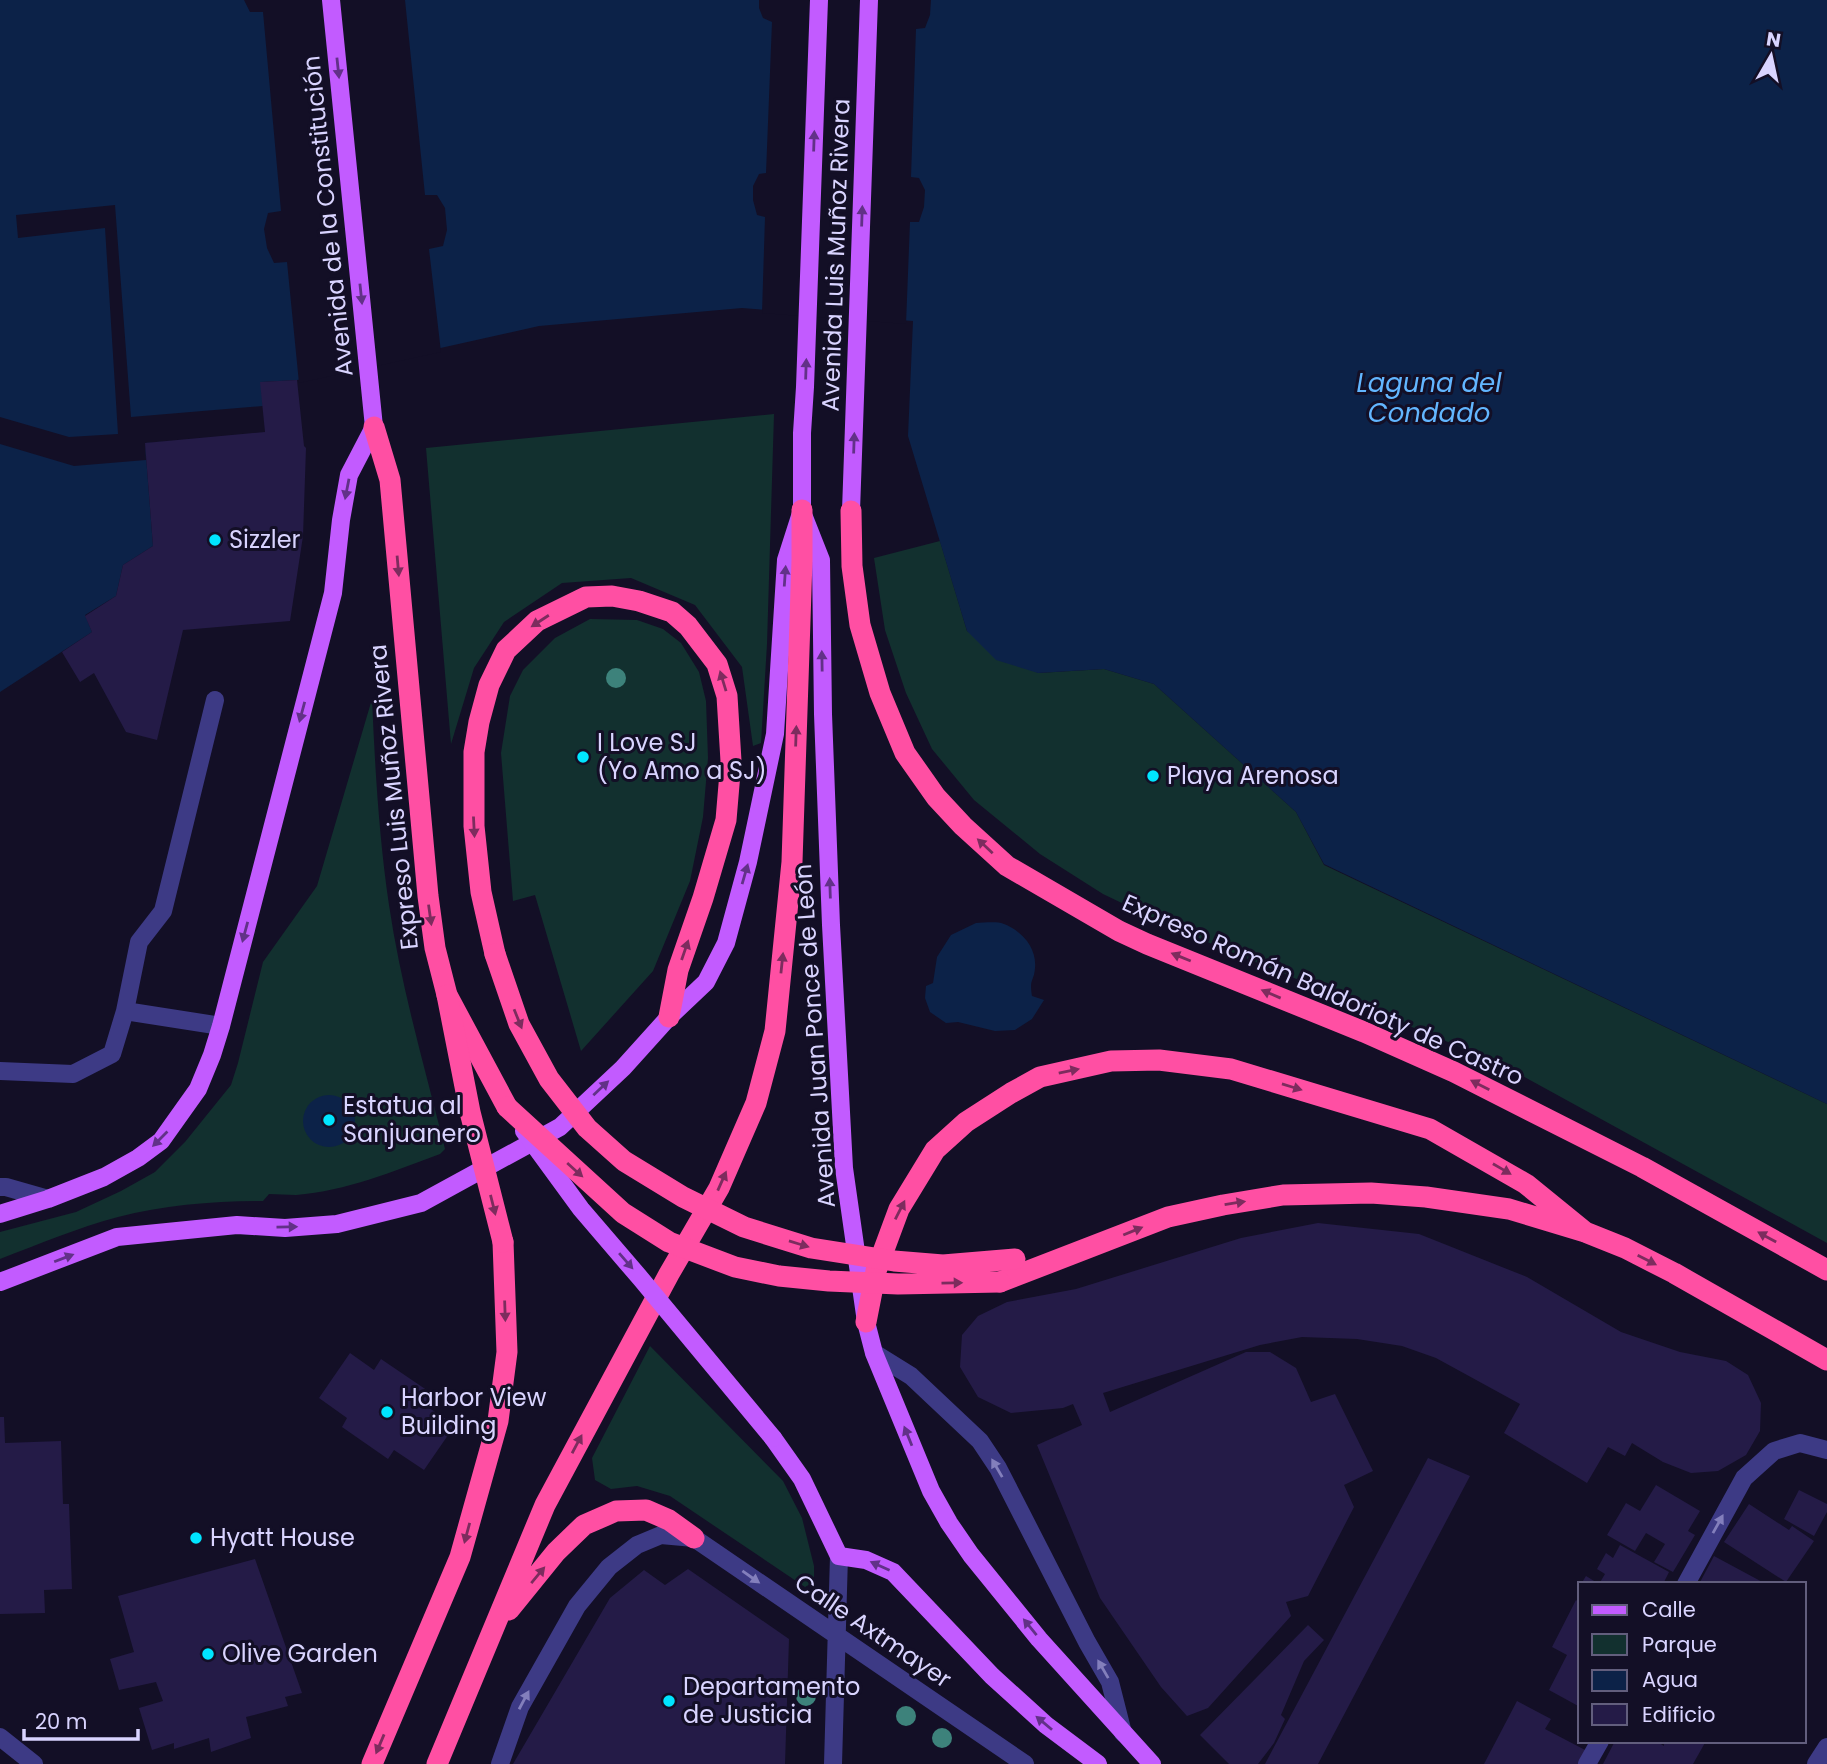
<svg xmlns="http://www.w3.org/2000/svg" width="1827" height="1764" viewBox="0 0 1827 1764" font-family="Poppins,sans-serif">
  <rect width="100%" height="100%" fill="#130f26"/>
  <path fill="#12302f" d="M774,414L767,644L761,743L753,746L742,667L695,605L631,578L562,583L504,622L474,668L451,744L426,448Z
    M940,541L967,631L1038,673L1104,669L1154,684L1296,812L1324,865L1827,1104V1243L1501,1064L1176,929L1103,894L1040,854L974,800L932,749L906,693L885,630L874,558Z
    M590,619L637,620L663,629L681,643L699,672L706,701L708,758L703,817L690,881L653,971L581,1051L535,895L513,901L501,753L510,696L523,670L555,638Z
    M372,699C375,768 379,837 389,905C401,987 425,1068 445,1149L440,1154C394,1171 346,1191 296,1195C287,1195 278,1194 269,1194L263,1201C215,1201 164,1205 118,1217C77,1228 39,1244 0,1259V1232L76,1212L121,1191L155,1172L185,1142L231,1085L238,1063L263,962L317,886Z
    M650,1346L783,1481L802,1518L814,1566V1582L805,1587L670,1496L637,1486L611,1489L595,1480L592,1458Z"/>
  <path fill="#0c2248" d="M0,0H1827V1104L1324,864L1296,812L1154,684L1104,669L1038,673L996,660L967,631L908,436L913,321L742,308L539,326L297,380L261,382L263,406L189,438L145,443L153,546L123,565L116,596L85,615L92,632L0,692Z
    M976,923C984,923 996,921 1004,924C1022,931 1037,948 1035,968C1034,982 1029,978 1032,996L1044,1000L1032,1019L1015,1030L995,1031L958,1022L946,1023L930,1012L925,998L926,986L933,983L937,957L951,935Z
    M303 1121a26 26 0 1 1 52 0a26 26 0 1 1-52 0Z"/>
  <path fill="#130f26" d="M244,0H405L425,195H437L445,208L447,230L443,246L429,249L441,352L299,383L287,262L274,263L267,248L264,229L268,213L281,211L263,12H250Z
    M759,0H931L930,15L925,28L916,29L911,177L919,178L925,190L924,207L919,222H910L906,324L762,313L765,217L757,215L753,200V186L759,174L766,173L772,22L763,18L759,8Z
    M115,205L131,417L263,406L265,432L145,443L146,460L74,466L0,444V417L69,437L118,434L105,228L18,238L16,215Z"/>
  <path fill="#241b47" d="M297,380L304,446L306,448L303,536L290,621L183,630L157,740L126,732L94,673L80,682L62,652L92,632L85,616L116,596L123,565L153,546L145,443L265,432L260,382Z
    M1318,1223L1419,1234L1527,1277L1621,1332L1680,1352L1726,1361L1748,1375L1761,1403L1760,1431L1746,1455L1718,1471L1691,1473L1663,1462L1632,1443L1625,1456L1608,1447L1587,1483L1504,1433L1520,1404L1436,1358L1402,1346L1357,1339L1302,1337L1260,1345L1103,1393L1110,1412L1246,1352H1270L1296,1368L1311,1402L1335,1394L1373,1471L1344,1485L1354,1507L1308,1596L1286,1602L1291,1616L1208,1708L1187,1716L1161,1687L1100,1598L1037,1445L1082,1425L1073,1404L1063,1408L1011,1413L978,1397L960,1367L962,1335L978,1316L1007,1302L1076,1289L1241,1238Z
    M350,1353L374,1370L381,1359L434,1395L426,1406L455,1425L424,1470L394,1450L388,1459L342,1427L347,1418L319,1398Z
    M0,1417H4L5,1443L61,1441L63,1504H69L72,1589L44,1590L45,1613L0,1614Z
    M1428,1458L1470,1476L1318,1764H1265Z
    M1656,1485L1700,1511L1688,1531L1695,1535L1673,1572L1654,1562L1665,1544L1646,1533L1635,1551L1607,1535L1626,1503L1640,1511Z
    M1799,1490L1827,1504V1512L1814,1536L1784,1519Z
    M1749,1504L1789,1530L1792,1526L1814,1541L1786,1582L1724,1542Z
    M1620,1545L1669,1572L1663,1584H1581L1586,1576L1599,1584L1605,1574L1597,1569L1606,1553L1613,1558Z
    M1714,1556L1766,1584H1699Z
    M255,1559L302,1693L285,1697L288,1706L246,1717L251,1738L211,1752L209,1738L174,1749V1743L152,1750L139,1708L163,1701L156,1682L119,1690L110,1659L134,1652L118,1596Z
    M688,1569L789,1639L785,1764H513L610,1598L644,1570L665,1585Z
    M1576,1600L1580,1603V1707L1549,1690L1567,1655L1552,1647Z
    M1308,1625L1324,1640L1304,1661L1281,1715L1285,1719L1274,1743L1258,1764H1229L1200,1735Z
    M1517,1701L1551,1719L1545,1729L1587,1751L1579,1764H1484Z
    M1615,1741H1656L1664,1746V1741H1706L1693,1764H1603Z"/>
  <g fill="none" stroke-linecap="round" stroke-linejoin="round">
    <path stroke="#3d3a85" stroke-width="18" d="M125,1011L221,1026
      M0,1071L73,1074L112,1054L125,1011L139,942L163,911L215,700
      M0,1187H6L48,1199
      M874,1353L911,1376L980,1441L998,1468L1087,1642L1110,1682L1123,1733
      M1686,1584L1744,1478L1774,1451L1800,1443L1827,1450
      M0,1737L34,1764
      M500,1764L520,1707L577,1606L609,1567L637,1545L661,1535L694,1538L1025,1764
      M833,1764L839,1556
      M1587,1764L1600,1741
      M1816,1764L1827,1747"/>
    <path stroke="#c25bff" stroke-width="18" d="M851,511L869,0
      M804,517L821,560L823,714L831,925L844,1168L866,1322L874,1353L931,1491L949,1523L971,1555L1039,1639L1152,1764
      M0,1214L48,1199L104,1177L138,1158L161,1141L198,1089L212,1055L221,1026L333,593L341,520L349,475L374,427L331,0
      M0,1282L117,1237L237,1225L285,1228L337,1224L421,1203L560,1127L623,1068L669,1017L706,982L726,943L748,862L775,734L786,560L802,510V433L805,387L819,0
      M773,1438L802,1479L839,1556L866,1560L893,1572L992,1676L1046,1725L1098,1764"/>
    <path stroke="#ff4fa3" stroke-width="21" d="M374,427L390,480L428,896L435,948L447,995L507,1107
      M851,511L852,566L860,625L880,693L905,753L936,797L963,826L1007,866L1119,931L1147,944L1364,1032L1454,1072L1642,1167L1827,1270
      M495,954L481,892L474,826V752L479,722L489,685L506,650L537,621L586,597L612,596L639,601L672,612L688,626L717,664L727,696L731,761L726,820L703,898L678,970L669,1017
      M1000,1282L1168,1217L1223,1205L1283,1195L1371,1193L1426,1197L1509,1209L1585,1232L1625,1248L1674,1273L1827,1360
      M866,1322L876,1271L899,1209L935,1150L966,1122L1011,1093L1040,1077L1111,1061L1159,1060L1231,1069L1430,1129L1526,1184L1585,1232
      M509,1610L556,1552L584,1525L616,1511L646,1510L669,1520L694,1538
      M372,1764L460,1557L498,1421L507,1352L503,1242
      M437,1764L545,1505L669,1274L719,1188L756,1103L775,1031L792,862L802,560V510"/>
    <path stroke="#c25bff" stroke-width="18" d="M524,1131L581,1209L641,1279L773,1438"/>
    <path stroke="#ff4fa3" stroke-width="21" d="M495,954L519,1024L549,1079L587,1128L624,1161L683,1197L744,1227L811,1248L894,1261L943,1265L1015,1259
      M447,995L470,1112L503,1242
      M507,1107L623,1213L669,1242L735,1267L779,1276L829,1281L898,1284L1000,1282"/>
  </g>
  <g fill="#3d827b">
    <circle cx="616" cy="678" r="10"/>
    <circle cx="806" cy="1696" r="10"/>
    <circle cx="906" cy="1716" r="10"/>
    <circle cx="942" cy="1738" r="10"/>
  </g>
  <defs><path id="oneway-solid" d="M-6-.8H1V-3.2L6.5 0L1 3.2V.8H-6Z" transform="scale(1.75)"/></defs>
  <g fill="#623188">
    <use href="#oneway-solid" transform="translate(338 68) rotate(84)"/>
    <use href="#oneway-solid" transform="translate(814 141) rotate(-88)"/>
    <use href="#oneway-solid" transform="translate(862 216) rotate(-88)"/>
    <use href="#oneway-solid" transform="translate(361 294) rotate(84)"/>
    <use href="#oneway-solid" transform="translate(806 369) rotate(-88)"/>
    <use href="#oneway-solid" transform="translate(854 443) rotate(-88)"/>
    <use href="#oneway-solid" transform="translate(347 489) rotate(101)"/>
    <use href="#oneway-solid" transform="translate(785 576) rotate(-86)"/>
    <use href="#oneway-solid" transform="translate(822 661) rotate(-91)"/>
    <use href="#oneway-solid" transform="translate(302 712) rotate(105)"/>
    <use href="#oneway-solid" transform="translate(745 874) rotate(-74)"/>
    <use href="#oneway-solid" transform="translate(830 888) rotate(-92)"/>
    <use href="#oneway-solid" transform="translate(245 932) rotate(105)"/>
    <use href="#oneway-solid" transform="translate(601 1088) rotate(-43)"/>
    <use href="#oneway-solid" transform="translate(160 1139) rotate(135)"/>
    <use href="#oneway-solid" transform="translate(287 1227) rotate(-1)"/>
    <use href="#oneway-solid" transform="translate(64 1258) rotate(-21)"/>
    <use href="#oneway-solid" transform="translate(626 1261) rotate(49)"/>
    <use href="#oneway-solid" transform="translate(908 1436) rotate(-112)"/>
    <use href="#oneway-solid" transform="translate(880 1566) rotate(-156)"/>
    <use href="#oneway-solid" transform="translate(1030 1627) rotate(-129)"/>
    <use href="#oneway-solid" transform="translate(1044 1723) rotate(-140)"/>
  </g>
  <g fill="#7d2c5e">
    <use href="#oneway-solid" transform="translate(398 566) rotate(85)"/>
    <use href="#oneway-solid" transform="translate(540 621) rotate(147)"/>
    <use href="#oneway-solid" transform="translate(723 681) rotate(-107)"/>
    <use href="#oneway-solid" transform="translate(796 736) rotate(-88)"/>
    <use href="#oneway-solid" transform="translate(474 827) rotate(87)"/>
    <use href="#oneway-solid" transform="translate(985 846) rotate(-137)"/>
    <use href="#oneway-solid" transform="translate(430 915) rotate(82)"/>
    <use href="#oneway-solid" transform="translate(685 950) rotate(-71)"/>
    <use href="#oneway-solid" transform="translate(1181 957) rotate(-158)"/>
    <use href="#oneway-solid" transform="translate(782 963) rotate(-84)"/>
    <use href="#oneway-solid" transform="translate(1271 994) rotate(-157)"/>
    <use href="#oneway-solid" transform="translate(518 1019) rotate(68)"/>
    <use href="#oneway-solid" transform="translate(1069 1071) rotate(-12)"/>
    <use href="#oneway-solid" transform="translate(1480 1085) rotate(-153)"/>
    <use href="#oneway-solid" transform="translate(1292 1087) rotate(17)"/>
    <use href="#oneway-solid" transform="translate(1502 1169) rotate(30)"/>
    <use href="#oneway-solid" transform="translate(575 1170) rotate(42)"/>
    <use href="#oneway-solid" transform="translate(722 1181) rotate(-66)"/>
    <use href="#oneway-solid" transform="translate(1235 1203) rotate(-9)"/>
    <use href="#oneway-solid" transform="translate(493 1205) rotate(76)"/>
    <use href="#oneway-solid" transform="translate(900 1210) rotate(-63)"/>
    <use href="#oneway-solid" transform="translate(1133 1231) rotate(-22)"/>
    <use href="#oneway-solid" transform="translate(1767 1237) rotate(-151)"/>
    <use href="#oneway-solid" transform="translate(799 1244) rotate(17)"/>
    <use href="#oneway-solid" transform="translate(1647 1260) rotate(27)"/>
    <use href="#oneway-solid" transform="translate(952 1283) rotate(-1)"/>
    <use href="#oneway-solid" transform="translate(505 1311) rotate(88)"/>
    <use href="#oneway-solid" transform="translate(577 1444) rotate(-62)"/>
    <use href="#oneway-solid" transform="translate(467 1533) rotate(105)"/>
    <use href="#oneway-solid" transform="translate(538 1575) rotate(-50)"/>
    <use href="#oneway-solid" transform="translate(380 1744) rotate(113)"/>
  </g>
  <g fill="#837fbc">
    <use href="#oneway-solid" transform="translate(997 1468) rotate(-120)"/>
    <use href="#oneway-solid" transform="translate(1718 1524) rotate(-61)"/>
    <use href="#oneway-solid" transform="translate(751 1577) rotate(35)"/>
    <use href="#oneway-solid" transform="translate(1103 1669) rotate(-120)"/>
    <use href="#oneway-solid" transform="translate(524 1700) rotate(-62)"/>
  </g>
  <g fill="#00e5ff" stroke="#130f26" stroke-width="2.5">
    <circle cx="215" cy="540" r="7"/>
    <circle cx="583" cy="757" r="7"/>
    <circle cx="1153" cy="776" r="7"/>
    <circle cx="329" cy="1120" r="7"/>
    <circle cx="387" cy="1412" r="7"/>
    <circle cx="196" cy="1538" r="7"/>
    <circle cx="208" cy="1654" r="7"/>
    <circle cx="669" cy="1701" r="7"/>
  </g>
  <g text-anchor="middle" stroke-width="6" stroke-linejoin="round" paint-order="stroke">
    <g font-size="24" fill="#d9d4ff" stroke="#130f26">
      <text transform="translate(328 216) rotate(-96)" y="8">Avenida de la Constitución</text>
      <text transform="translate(836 255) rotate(-88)" y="8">Avenida Luis Muñoz Rivera</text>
      <text transform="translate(394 797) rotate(-96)" y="8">Expreso Luis Muñoz Rivera</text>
      <text transform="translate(1323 990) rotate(24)" y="8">Expreso Román Baldorioty de Castro</text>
      <text transform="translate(815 1036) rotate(-94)" y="8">Avenida Juan Ponce de León</text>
      <text transform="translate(873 1631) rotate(34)" y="8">Calle Axtmayer</text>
    </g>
    <g font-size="24" fill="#d9d4ff" stroke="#130f26" text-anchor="start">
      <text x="229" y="548">Sizzler</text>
      <text x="597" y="751">I Love SJ<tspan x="597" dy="28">(Yo Amo a SJ)</tspan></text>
      <text x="1167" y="784">Playa Arenosa</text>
      <text x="343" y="1114">Estatua al<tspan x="343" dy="28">Sanjuanero</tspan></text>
      <text x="401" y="1406">Harbor View<tspan x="401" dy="28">Building</tspan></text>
      <text x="210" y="1546">Hyatt House</text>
      <text x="222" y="1662">Olive Garden</text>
      <text x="683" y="1695">Departamento<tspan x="683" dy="28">de Justicia</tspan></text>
    </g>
    <g font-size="26" font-style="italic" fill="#62b6ff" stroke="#130f26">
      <text x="1429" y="392">Laguna del<tspan x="1429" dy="30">Condado</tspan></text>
    </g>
  </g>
  <rect x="1578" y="1582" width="228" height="161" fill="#130f26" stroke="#625e7d" stroke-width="2"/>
  <rect x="1592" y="1605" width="35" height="10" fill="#c25bff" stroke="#625e7d" stroke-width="2"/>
  <text x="1642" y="1617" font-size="21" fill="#d9d4ff">Calle</text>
  <rect x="1592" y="1634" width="35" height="21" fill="#12302f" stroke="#625e7d" stroke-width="2"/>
  <text x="1642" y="1652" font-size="21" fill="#d9d4ff">Parque</text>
  <rect x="1592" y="1670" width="35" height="21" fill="#0c2248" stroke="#625e7d" stroke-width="2"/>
  <text x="1642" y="1687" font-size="21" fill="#d9d4ff">Agua</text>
  <rect x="1592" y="1704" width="35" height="21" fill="#241b47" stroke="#625e7d" stroke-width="2"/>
  <text x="1642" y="1722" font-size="21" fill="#d9d4ff">Edificio</text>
  <g transform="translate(1771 56) rotate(9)" stroke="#130f26" stroke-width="5" paint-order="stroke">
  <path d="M0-5L12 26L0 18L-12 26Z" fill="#d9d4ff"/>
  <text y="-10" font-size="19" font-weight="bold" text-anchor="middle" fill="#d9d4ff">N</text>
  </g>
  <path d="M24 1729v10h114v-10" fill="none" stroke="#d9d4ff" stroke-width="3.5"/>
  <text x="35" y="1729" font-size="21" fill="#d9d4ff" stroke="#130f26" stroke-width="5" paint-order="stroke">20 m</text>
</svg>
